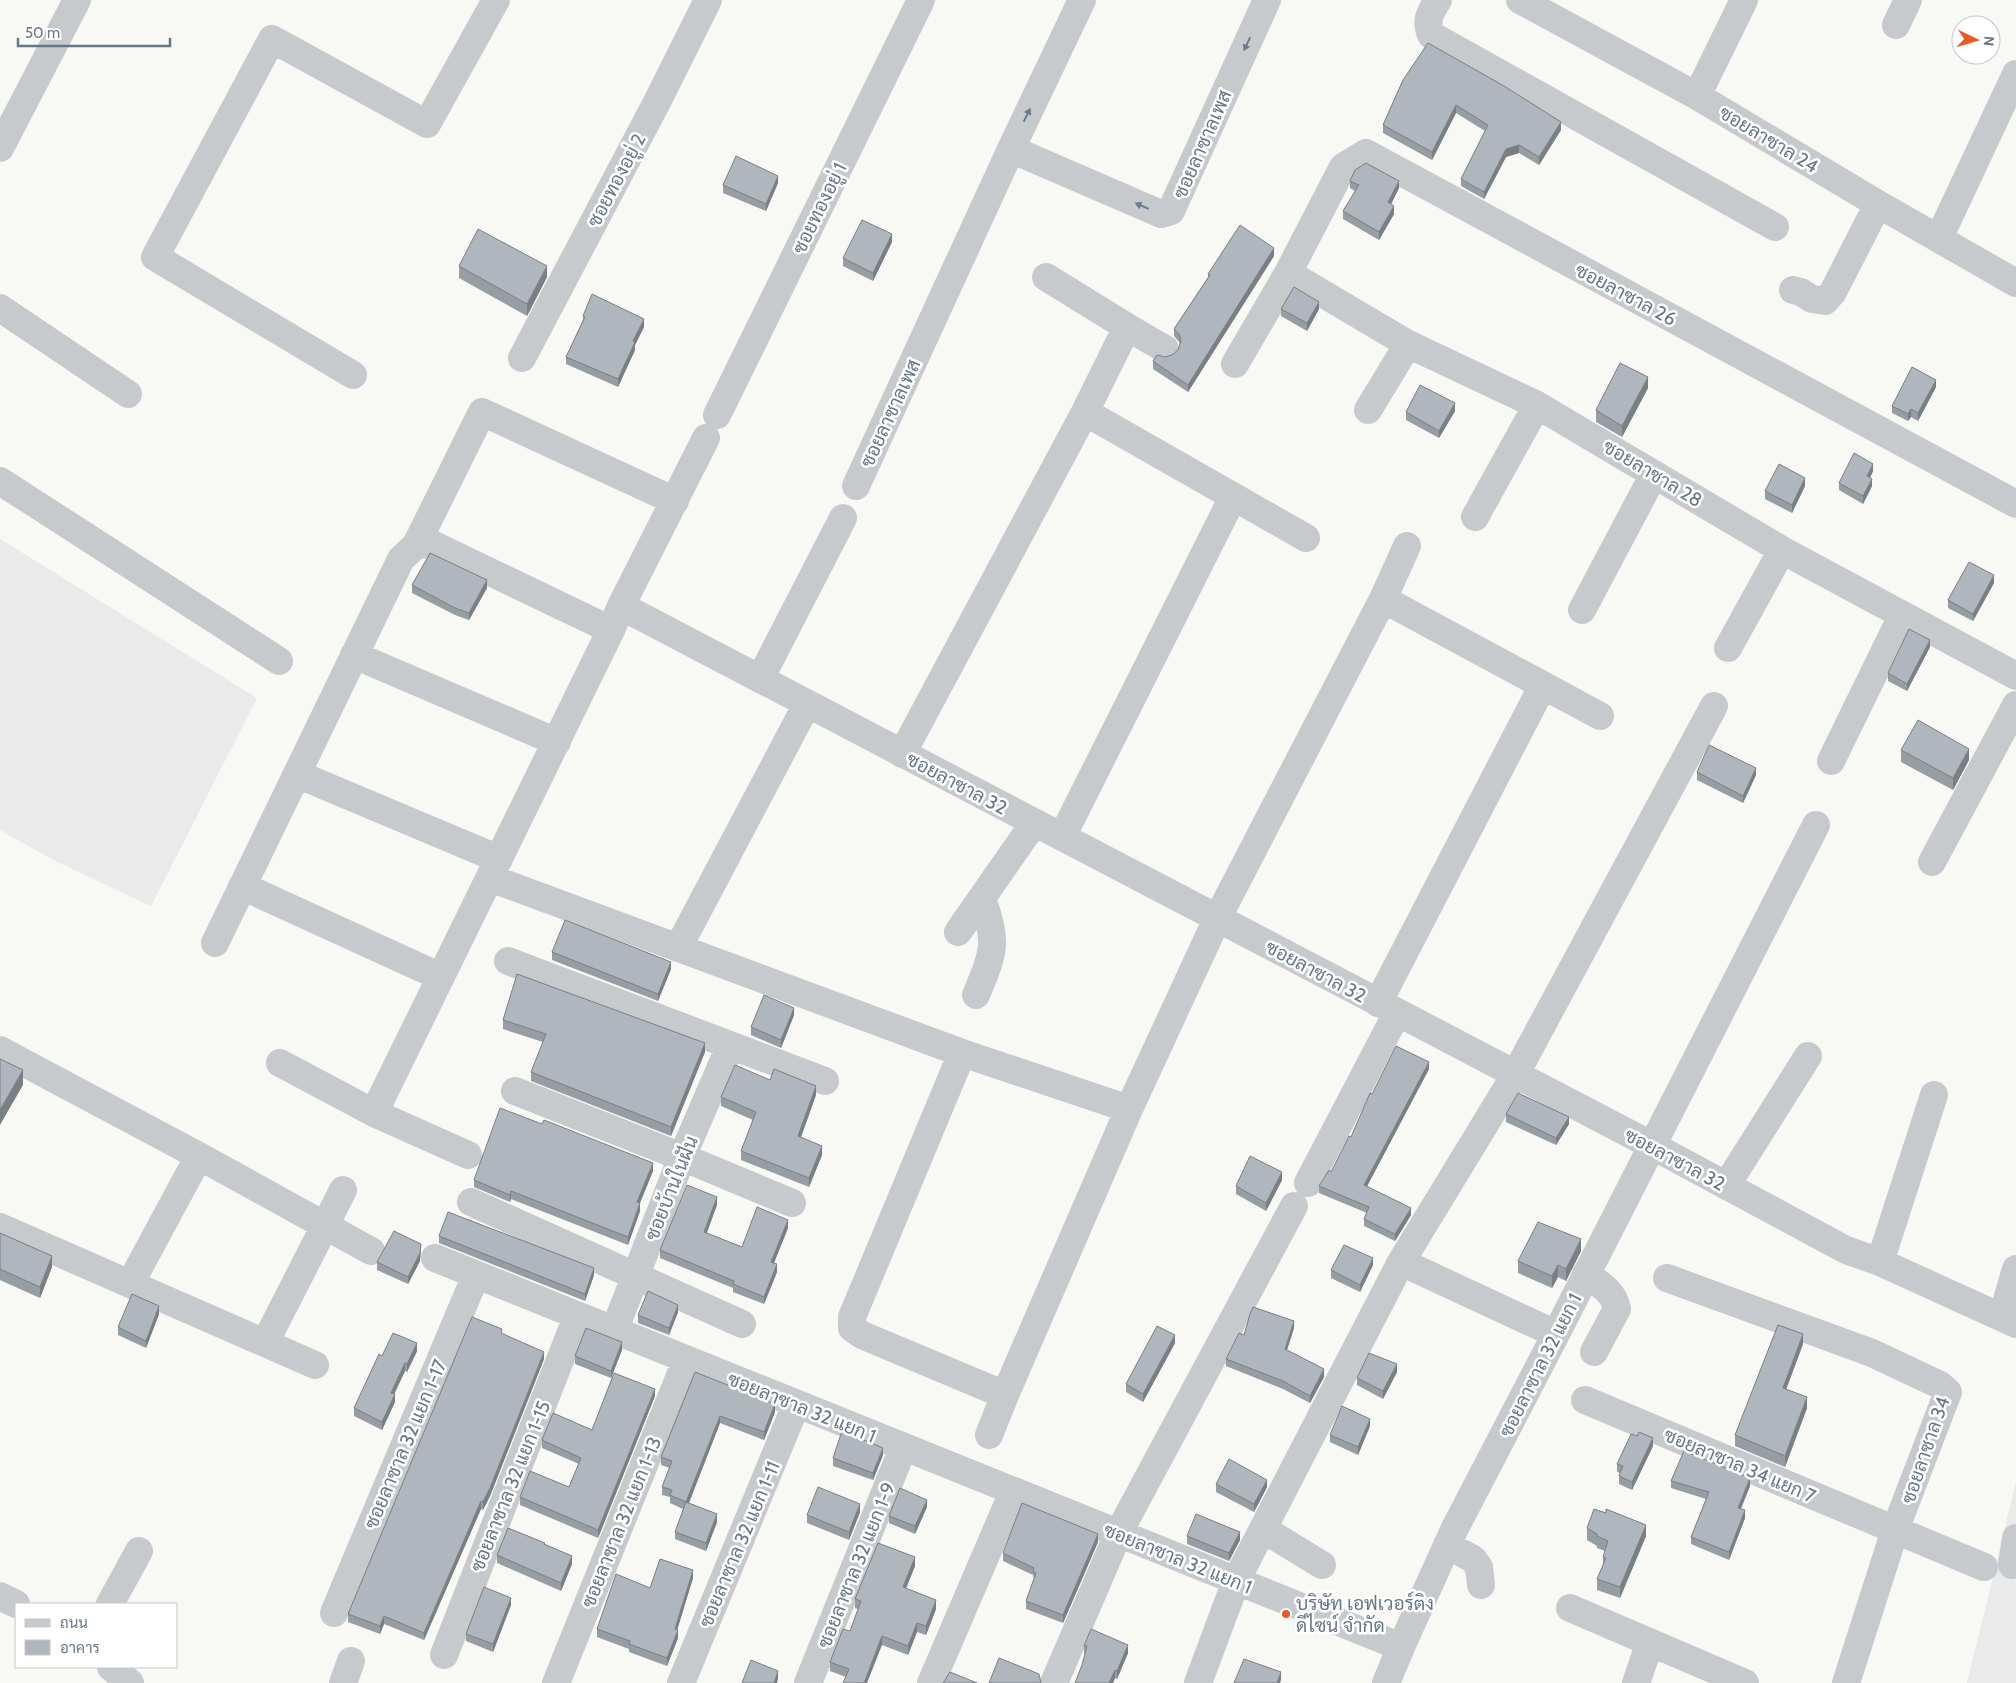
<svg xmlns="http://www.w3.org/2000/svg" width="2016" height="1683" viewBox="0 0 2016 1683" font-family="Cabin,Sarabun,sans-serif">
  <rect width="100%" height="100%" fill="#f8f8f5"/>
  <path fill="#e9eae9" d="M0,539L257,698L151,906L55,861L0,830Z
    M2016,1481V1683H1967L1993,1577Z"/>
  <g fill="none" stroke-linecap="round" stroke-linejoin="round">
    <path stroke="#c6cacd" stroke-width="28" d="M1082,0L1011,149L1161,214L1171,211L1267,0
      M1438,0C1430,13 1425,20 1431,35L1775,227
      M1520,0L1697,96L1878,204L2016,283
      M1896,25L1908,0
      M1697,96L1744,0
      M0,148L77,0
      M1939,238L2016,74
      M1288,273L1408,344L1537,405L1782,550L2016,676
      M1793,290L1801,292L1812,299L1825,301L1833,292L1878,204
      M0,308L128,394
      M1127,327L1165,349
      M522,358L657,102L708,0
      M1235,364L1288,273L1343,167L1366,153L2016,504
      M353,375L155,257L272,39L427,124L496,0
      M1368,410L1408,344
      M1085,412L1306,538
      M717,415L921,0
      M0,481L279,661
      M856,486L1011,149
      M1475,517L1537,405
      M416,545L432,544L611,630
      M1383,599L1600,716
      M621,606L1651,1145L1846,1250L1880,1262L2016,1324
      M1582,610L1654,474
      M1728,648L1782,550
      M354,655L557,742
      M760,679L843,518
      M902,754L1085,412L1127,327L1046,277
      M1831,761L1902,616
      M297,774L499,859
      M1062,837L1233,497
      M1932,862L2016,705
      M490,878L962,1053L1129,1109
      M242,886L441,977
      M958,932L1034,823
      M215,943L401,559L416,545L482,412L675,501
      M678,948L807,704
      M508,961L825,1081
      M976,995C993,954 999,943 982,899
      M1378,1003L1543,685
      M0,1050L199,1156L371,1251
      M962,1053L852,1317V1328L862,1335L1005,1395L989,1435
      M280,1063L374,1113L611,630L621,606L706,438
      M515,1091L682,1157L792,1203
      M374,1113L468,1155
      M1308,1183L1397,1013
      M1726,1186L1808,1056
      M471,1202L742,1324
      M0,1227L315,1365
      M435,1258L1401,1647L1454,1530L1556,1334L1816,825
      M1401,1262L1556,1334
      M1880,1262L1934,1095
      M1586,1274C1600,1284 1614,1292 1617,1309L1594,1352
      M1667,1278L1872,1353L1940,1385L1948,1392L1895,1530L1846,1683
      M130,1284L199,1156
      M2002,1317L2016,1269
      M614,1331L682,1157L730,1046
      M265,1343L343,1190
      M1005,1395L1129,1109L1217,919L1383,599L1407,546
      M1585,1400L1984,1567
      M1263,1529L1322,1565
      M1447,1545L1473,1559L1479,1567L1481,1585
      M2012,1565L2016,1538
      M0,1596L16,1604
      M110,1604L139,1551
      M1570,1608L1745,1683
      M334,1613L476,1275
      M444,1655L577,1317
      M111,1667L130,1683
      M343,1683L351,1661
      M556,1683L686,1361
      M681,1683L796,1405
      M808,1683L903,1448
      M931,1683L1013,1492
      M1054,1683L1118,1534L1294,1206
      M1198,1683L1236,1581L1401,1262L1515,1075L1714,706
      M1386,1683L1401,1647
      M1636,1683L1650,1642"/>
  </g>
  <path fill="#969da3" d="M1403,80L1561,130L1539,165L1519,153L1506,157L1484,199L1461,186V179L1485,131L1456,113L1432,160L1383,133V125Z
    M1350,181L1399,188L1391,204L1394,214L1379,240L1343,219V211L1355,191L1350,188Z
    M778,183L766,211L723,193V185Z
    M892,242L873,281L843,266V258Z
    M1274,256L1188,392L1153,369V361L1172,355L1178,350L1180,345L1179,342L1174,336V329L1208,277V274Z
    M459,266L547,277L527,316L459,278Z
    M1281,309H1319L1307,331L1281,316Z
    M583,316L644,327L635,345V350L618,387L566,364V357L583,320Z
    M1936,387L1918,421L1911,417L1908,421L1892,413V406Z
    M1648,388L1622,437L1596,422V410Z
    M1455,411L1439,438L1406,420V412Z
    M1873,471L1870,478L1872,486L1863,504L1839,490V483Z
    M1805,486L1792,513L1765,499V491Z
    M1994,583L1973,621L1948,608V600Z
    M412,585L487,588L469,620L455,615L412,593Z
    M1930,647L1907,691L1888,681V673Z
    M1901,750L1969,760L1953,790L1901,762Z
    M1697,772L1756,775L1743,803L1697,780Z
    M552,952L671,969L658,1001L552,960Z
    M794,1015L781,1048L751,1035V1027Z
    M503,1020L705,1052L671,1136L531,1081V1072L543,1042L503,1029Z
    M1429,1069L1367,1186L1411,1215L1395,1241L1364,1226V1219L1367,1213L1319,1193V1186L1331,1172L1351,1137L1372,1094Z
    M770,1080L816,1095L801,1137L822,1155L809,1187L741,1160V1151L753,1120L721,1106V1097Z
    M1506,1114L1569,1124L1556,1145L1506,1122Z
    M653,1171L640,1203V1211L628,1245L511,1199L510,1202L474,1187V1180Z
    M1282,1180L1266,1211L1236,1194V1186Z
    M717,1205L707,1233L742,1247L788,1228L774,1263L777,1272L764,1304L733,1292V1288L660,1258V1250Z
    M0,1233L52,1267L40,1298L0,1280Z
    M439,1236L594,1275L585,1301L439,1243Z
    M1581,1251L1566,1281L1558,1277L1552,1288L1518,1273V1261Z
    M421,1252L420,1261L408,1284L377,1270V1262Z
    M1373,1265L1360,1292L1331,1278V1270Z
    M678,1312L669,1335L638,1323V1315Z
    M159,1314L146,1348L118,1335V1327Z
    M1294,1328L1287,1350L1324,1377L1310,1403L1283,1389L1226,1366V1359L1244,1335Z
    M502,1334L544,1359L490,1496L483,1510L481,1509L424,1640L384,1624L380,1634L348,1622V1614Z
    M1175,1343L1143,1402L1126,1392V1384Z
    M1803,1344L1786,1389L1807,1408L1785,1467L1735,1446V1435Z
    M622,1350L611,1378L575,1364V1356Z
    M417,1351L407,1372L405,1371L394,1394L395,1402L382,1430L354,1416V1408L382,1356Z
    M695,1372L775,1412L764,1440L720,1423L689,1503L717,1522L706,1551L675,1539V1532L683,1509L670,1503V1497L662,1495V1487L670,1468L661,1465V1457Z
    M1397,1372L1383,1399L1357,1385V1378Z
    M655,1396L598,1538L520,1505V1497L569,1487L579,1464L542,1448V1440L592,1430Z
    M1370,1426L1358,1455L1330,1442V1435Z
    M1653,1446L1632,1490L1619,1484V1476L1620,1473L1617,1472V1464Z
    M883,1455L873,1480L833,1466V1458Z
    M1671,1481L1750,1486L1741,1509L1745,1518L1729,1560L1691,1544V1537L1706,1499L1671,1488Z
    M1216,1484L1267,1487L1254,1512L1216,1492Z
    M927,1507L915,1534L889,1523V1516Z
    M860,1512L849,1540L807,1523V1515Z
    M1587,1528L1646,1536L1620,1598L1597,1590V1579L1603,1566V1557L1605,1551L1597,1548V1546L1587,1540Z
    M1187,1536L1240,1540L1229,1561L1187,1544Z
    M1098,1542L1063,1623L1026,1609V1601L1034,1579L1033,1575L1003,1561V1553Z
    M545,1544L572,1564L561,1591L497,1563V1555Z
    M915,1566L906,1588L936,1609L926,1635L917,1632L908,1655L882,1645L846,1677L830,1671V1662L850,1631L858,1609L855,1608V1599Z
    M693,1578L677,1630L678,1638L667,1666L629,1652V1649L597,1637V1629L650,1588Z
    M511,1605L493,1652L466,1641V1634Z
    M1084,1646L1128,1653L1117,1679L1115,1678L1113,1683H1075L1082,1665L1085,1654L1084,1653Z"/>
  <path fill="#7a7f84" d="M1456,105V113L1432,160V152Z
    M1561,122V130L1539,165V157Z
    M1519,145V153L1506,157L1484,199V192L1506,149Z
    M778,176V183L766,211V204Z
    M1399,181V188L1388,210V202Z
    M1394,206V214L1379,240V232Z
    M892,234V242L873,281V273Z
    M1274,248V256L1188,392V385Z
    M547,266V277L527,316V304Z
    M1319,302V309L1307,331V323Z
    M644,319V327L635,345V350L618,387V379L633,341Z
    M1648,377V388L1622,437V426Z
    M1936,380V387L1918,421V413Z
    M1455,403V411L1439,438V431Z
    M1911,409V417L1908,421V414Z
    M1873,464V471L1867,484V476Z
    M1805,478V486L1792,513V505Z
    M1872,479V486L1863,504V496Z
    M1994,575V583L1973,621V614Z
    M487,580V588L469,620V613Z
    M1930,640V647L1907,691V684Z
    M1969,749V760L1953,790V778Z
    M1756,768V775L1743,803V796Z
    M671,962V969L658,1001V994Z
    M794,1008V1015L781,1048V1040Z
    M705,1043V1052L671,1136V1127Z
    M1429,1062V1069L1364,1192V1185Z
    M23,1070V1085L0,1125V1110Z
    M816,1086V1095L798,1145V1136Z
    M1569,1117V1124L1556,1145V1138Z
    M822,1146V1155L809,1187V1178Z
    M653,1163V1171L637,1210V1202Z
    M1282,1172V1180L1266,1211V1203Z
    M511,1191V1199L510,1202V1195Z
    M717,1197V1205L704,1239V1232Z
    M640,1203V1211L628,1245V1237Z
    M1411,1208V1215L1395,1241V1234Z
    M788,1220V1228L771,1270V1262Z
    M1581,1239V1251L1566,1281V1269Z
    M421,1244L420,1261L408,1284V1277Z
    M52,1256V1267L40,1298V1287Z
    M1373,1258V1265L1360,1292V1285Z
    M777,1264V1272L764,1304V1297Z
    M1558,1265V1277L1552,1288V1276Z
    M594,1268V1275L585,1301V1294Z
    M678,1305V1312L669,1335V1328Z
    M159,1306V1314L146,1348V1341Z
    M1294,1321V1328L1285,1356V1349Z
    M1803,1334V1344L1783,1398V1388Z
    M1175,1335V1343L1143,1402V1394Z
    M622,1342V1350L611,1378V1371Z
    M417,1343V1351L407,1372V1364Z
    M544,1352V1359L490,1496L483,1510V1502Z
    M405,1363V1371L391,1401V1393Z
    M1397,1364V1372L1383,1399V1391Z
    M1324,1369V1377L1310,1403V1396Z
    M655,1389V1396L598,1538V1530Z
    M395,1394V1402L382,1430V1422Z
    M1807,1397V1408L1785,1467V1456Z
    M775,1404V1412L764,1440V1432Z
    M720,1416V1423L686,1510V1502Z
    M1370,1419V1426L1358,1455V1447Z
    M1653,1438V1446L1632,1490V1482Z
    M883,1448V1455L873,1480V1473Z
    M1750,1478V1486L1738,1515V1508Z
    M1267,1480V1487L1254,1512V1504Z
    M927,1500V1507L915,1534V1526Z
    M481,1501V1509L424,1640V1633Z
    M860,1504V1512L849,1540V1532Z
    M1745,1510V1518L1729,1560V1552Z
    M717,1514V1522L706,1551V1543Z
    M1646,1525V1536L1620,1598V1587Z
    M1240,1532V1540L1229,1561V1553Z
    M1098,1534V1542L1063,1623V1615Z
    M572,1556V1564L561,1591V1583Z
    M915,1557V1566L903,1596V1587Z
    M693,1570V1578L675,1637V1629Z
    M511,1598V1605L493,1652V1644Z
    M936,1600V1609L926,1635V1626Z
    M384,1616V1624L380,1634V1626Z
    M917,1623V1632L908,1655V1646Z
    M678,1630V1638L667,1666V1658Z
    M882,1636V1645L867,1683H864Z
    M1128,1645V1653L1117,1679V1671Z
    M1115,1670V1678L1113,1683H1109Z
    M778,1671V1679L777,1683H774Z
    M1281,1672V1680L1280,1683H1277Z"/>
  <path fill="#afb6bd" stroke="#7a7f84" d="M1428,43L1504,86L1561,122L1539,157L1519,145L1506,149L1484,192L1461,179L1488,125L1456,105L1432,152L1383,125L1403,80Z
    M736,156L778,176L766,204L723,185Z
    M1366,163L1399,181L1388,202L1394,206L1379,232L1343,211L1359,185L1350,181L1355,170Z
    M862,220L892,234L873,273L843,258Z
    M1240,225L1274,248L1188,385L1153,361L1157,355L1165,357L1172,355L1178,350L1181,341L1179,334L1174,329L1210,275L1208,274Z
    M478,229L547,266L527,304L459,266Z
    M1294,287L1319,302L1307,323L1281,309Z
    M592,294L644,319L633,341L635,342L618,379L566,357L585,317L583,316Z
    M1620,363L1648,377L1622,426L1596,410Z
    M1912,367L1936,380L1918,413L1911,409L1908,414L1892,406Z
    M1420,385L1455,403L1439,431L1406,412Z
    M1854,453L1873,464L1867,476L1872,479L1863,496L1839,483Z
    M1779,464L1805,478L1792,505L1765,491Z
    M430,553L487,580L469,613L455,608L412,585Z
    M1969,562L1994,575L1973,614L1948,600Z
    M1909,629L1930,640L1907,684L1888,673Z
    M1918,720L1969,749L1953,778L1901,750Z
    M1709,745L1756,768L1743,796L1697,772Z
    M565,920L671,962L658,994L552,952Z
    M517,974L705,1043L671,1127L531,1072L546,1034L503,1020Z
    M764,995L794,1008L781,1040L751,1027Z
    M1396,1046L1429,1062L1364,1185L1411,1208L1395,1234L1364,1219L1369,1207L1319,1186L1329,1170L1331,1172L1349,1136L1351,1137L1370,1093L1372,1094Z
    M0,1059L23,1070L0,1110Z
    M735,1065L770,1080L774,1069L816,1086L798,1136L822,1146L809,1178L741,1151L756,1112L721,1097Z
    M1518,1093L1569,1117L1556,1138L1506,1114Z
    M500,1108L542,1124L544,1120L653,1163L637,1202L640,1203L628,1237L511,1191L510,1195L474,1180Z
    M1250,1156L1282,1172L1266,1203L1236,1186Z
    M687,1185L717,1197L704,1232L742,1247L757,1207L788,1220L771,1262L777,1264L764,1297L733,1284L734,1281L660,1250Z
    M448,1212L594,1268L585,1294L439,1236Z
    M1538,1222L1581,1239L1566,1269L1558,1265L1552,1276L1518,1261Z
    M394,1231L421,1244L420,1253L408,1277L377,1262Z
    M0,1233L52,1256L40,1287L0,1269Z
    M1344,1245L1373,1258L1360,1285L1331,1270Z
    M648,1291L678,1305L669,1328L638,1315Z
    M132,1294L159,1306L146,1341L118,1327Z
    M1253,1307L1294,1321L1285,1349L1324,1369L1310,1396L1283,1381L1226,1359L1239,1333L1244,1335L1250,1314Z
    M472,1317L502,1329L501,1333L544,1352L490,1488L483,1502L481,1501L424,1633L384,1616L380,1626L348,1614Z
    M1778,1325L1803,1334L1783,1388L1807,1397L1785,1456L1735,1435Z
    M1157,1326L1175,1335L1143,1394L1126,1384Z
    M586,1328L622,1342L611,1371L575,1356Z
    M393,1333L417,1343L407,1364L405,1363L391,1393L395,1394L382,1422L354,1408L379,1354L382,1356Z
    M1369,1353L1397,1364L1383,1391L1357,1378Z
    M695,1372L775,1404L764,1432L720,1416L686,1502L670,1495L672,1490L662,1487L672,1461L661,1457Z
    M614,1373L655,1389L598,1530L520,1497L530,1471L569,1487L581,1458L542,1440L553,1413L592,1430Z
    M1342,1406L1370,1419L1358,1447L1330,1435Z
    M842,1431L883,1448L873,1473L833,1458Z
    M1639,1432L1653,1438L1632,1482L1619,1476L1623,1466L1617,1464L1631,1434L1637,1436Z
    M1684,1451L1750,1478L1738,1508L1745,1510L1729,1552L1691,1537L1709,1492L1671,1481Z
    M1229,1459L1267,1480L1254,1504L1216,1484Z
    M818,1487L860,1504L849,1532L807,1515Z
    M900,1488L927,1500L915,1526L889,1516Z
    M686,1502L717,1514L706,1543L675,1532Z
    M1022,1503L1098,1534L1063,1615L1026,1601L1036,1573L1033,1571L1034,1568L1003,1553Z
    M1594,1509L1606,1513V1509L1646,1525L1620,1587L1597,1579L1606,1558L1603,1557L1608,1541L1597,1536V1534L1587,1528Z
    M1196,1514L1240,1532L1229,1553L1187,1536Z
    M508,1528L545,1543L544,1544L572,1556L561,1583L497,1555Z
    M878,1543L915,1557L903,1587L936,1600L926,1626L917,1623L908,1646L882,1636L864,1683H843L849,1669L830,1662L843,1629L850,1631L861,1601L855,1599Z
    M660,1559L693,1570L675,1629L678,1630L667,1658L629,1644L630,1641L597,1629L616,1574L650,1588Z
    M484,1587L511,1598L493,1644L466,1634Z
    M1091,1629L1128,1645L1117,1671L1115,1670L1109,1683H1075L1082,1665L1087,1646H1084Z
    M999,1658L1039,1674L1041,1683H989Z
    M1244,1659L1281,1672L1277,1683H1234Z
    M751,1660L778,1671L774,1683H742Z
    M950,1672L977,1683H943Z"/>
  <defs><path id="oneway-solid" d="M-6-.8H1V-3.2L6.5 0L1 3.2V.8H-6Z" transform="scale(1.25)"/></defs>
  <g fill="#6b7b8b">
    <use href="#oneway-solid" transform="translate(1247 44) rotate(115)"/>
    <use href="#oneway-solid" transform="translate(1027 115) rotate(-64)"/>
    <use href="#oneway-solid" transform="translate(1142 206) rotate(-157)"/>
  </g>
  <circle fill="#ea5a24" stroke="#fff" stroke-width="2" cx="1286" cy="1614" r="5"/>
  <g text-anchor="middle" stroke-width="5" stroke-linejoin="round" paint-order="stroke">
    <g font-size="19" fill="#678" stroke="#fff">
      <text transform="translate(1769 139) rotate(31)" y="7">ซอยลาซาล 24</text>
      <text transform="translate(1202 144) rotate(-66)" y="7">ซอยลาซาลเพส</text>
      <text transform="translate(616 180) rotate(-62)" y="7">ซอยทองอยู่ 2</text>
      <text transform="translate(819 208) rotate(-64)" y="7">ซอยทองอยู่ 1</text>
      <text transform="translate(1626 294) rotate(28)" y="7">ซอยลาซาล 26</text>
      <text transform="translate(890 413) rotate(-65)" y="7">ซอยลาซาลเพส</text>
      <text transform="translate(1653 473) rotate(31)" y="7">ซอยลาซาล 28</text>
      <text transform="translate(957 783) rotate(28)" y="7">ซอยลาซาล 32</text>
      <text transform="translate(1316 971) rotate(28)" y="7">ซอยลาซาล 32</text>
      <text transform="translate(1675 1159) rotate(28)" y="7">ซอยลาซาล 32</text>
      <text transform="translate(671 1188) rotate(-68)" y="7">ซอยบ้านในฝัน</text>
      <text transform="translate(1540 1365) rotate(-63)" y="7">ซอยลาซาล 32 แยก 1</text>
      <text transform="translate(802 1407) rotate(22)" y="7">ซอยลาซาล 32 แยก 1</text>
      <text transform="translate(405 1444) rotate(-67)" y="7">ซอยลาซาล 32 แยก 1-17</text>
      <text transform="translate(1925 1450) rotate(-71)" y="7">ซอยลาซาล 34</text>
      <text transform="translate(1740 1465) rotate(23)" y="7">ซอยลาซาล 34 แยก 7</text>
      <text transform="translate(510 1486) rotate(-68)" y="7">ซอยลาซาล 32 แยก 1-15</text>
      <text transform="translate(621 1522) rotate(-68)" y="7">ซอยลาซาล 32 แยก 1-13</text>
      <text transform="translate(739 1544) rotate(-67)" y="7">ซอยลาซาล 32 แยก 1-11</text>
      <text transform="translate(1178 1558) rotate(22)" y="7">ซอยลาซาล 32 แยก 1</text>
      <text transform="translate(856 1565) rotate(-68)" y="7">ซอยลาซาล 32 แยก 1-9</text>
    </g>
    <g font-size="19" fill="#678" stroke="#fff" text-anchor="start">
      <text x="1296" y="1610">บริษัท เอฟเวอร์ติง<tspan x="1296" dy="22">ดีไซน์ จำกัด</tspan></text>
    </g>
  </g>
  <rect x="15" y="1603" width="162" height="65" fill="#ffffff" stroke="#c2c9cf"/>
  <rect x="25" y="1619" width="25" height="8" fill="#c6cacd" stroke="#c2c9cf"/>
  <text x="60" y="1628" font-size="15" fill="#667788">ถนน</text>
  <rect x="25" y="1640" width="25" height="15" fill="#afb6bd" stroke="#c2c9cf"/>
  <text x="60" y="1653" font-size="15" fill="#667788">อาคาร</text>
  <g transform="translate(1976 40) rotate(95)"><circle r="24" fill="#ffffff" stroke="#c2c9cf"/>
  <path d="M0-4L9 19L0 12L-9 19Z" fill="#ea5a24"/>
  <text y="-8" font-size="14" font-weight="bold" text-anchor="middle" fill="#667788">N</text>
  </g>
  <path d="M18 38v8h152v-8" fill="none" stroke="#667788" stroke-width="2.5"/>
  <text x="25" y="38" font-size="15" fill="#667788" stroke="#ffffff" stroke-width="4" paint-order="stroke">50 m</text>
</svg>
